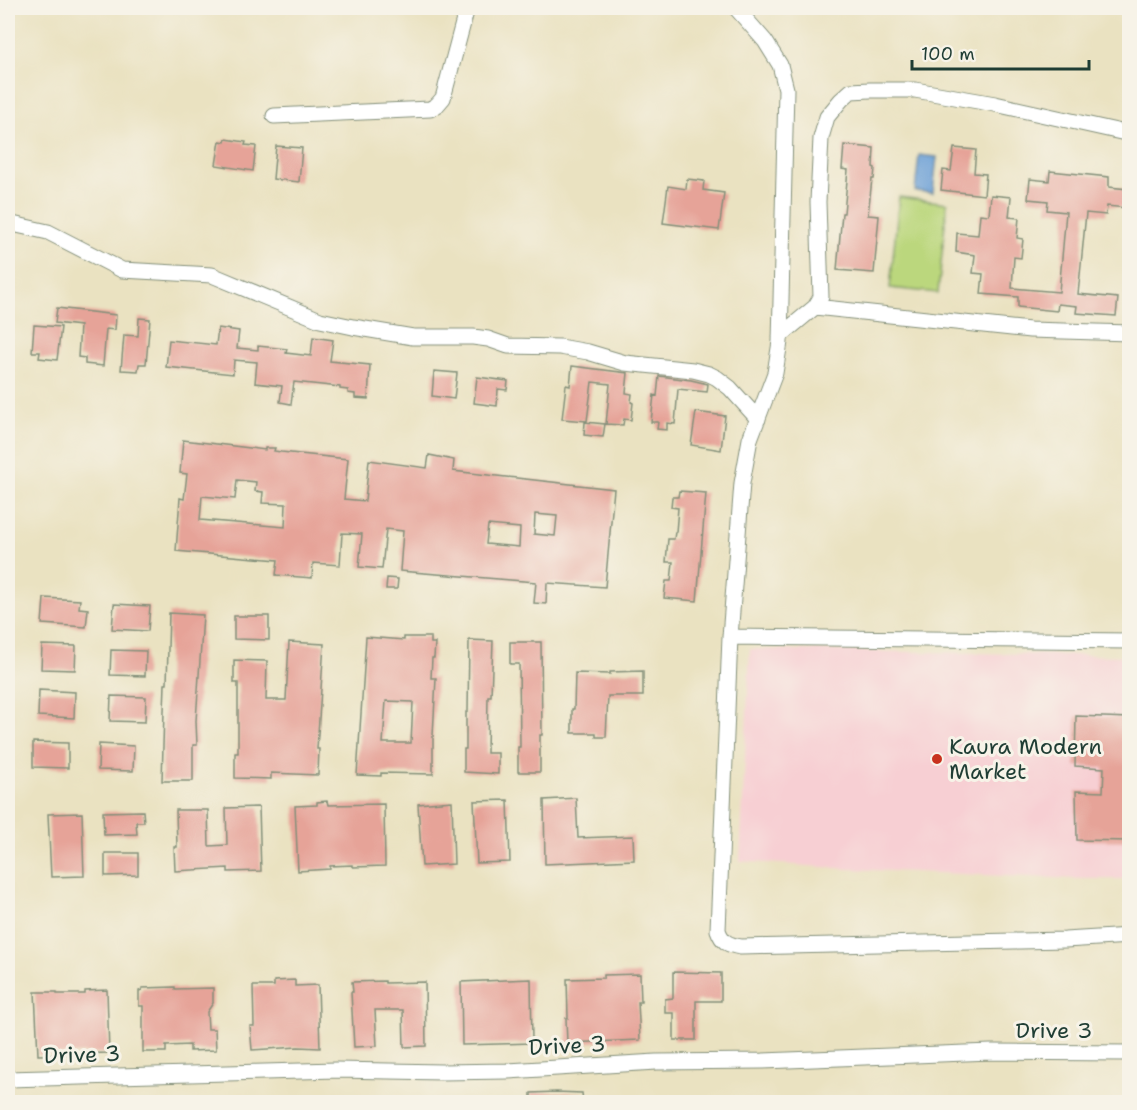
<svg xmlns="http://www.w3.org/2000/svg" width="1137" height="1110" viewBox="0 0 1137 1110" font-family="'Shantell Sans',sans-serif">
  <rect width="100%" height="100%" fill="#f7f3e8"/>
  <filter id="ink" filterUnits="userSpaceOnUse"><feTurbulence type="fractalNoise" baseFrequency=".0167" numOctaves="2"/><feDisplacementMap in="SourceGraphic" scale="12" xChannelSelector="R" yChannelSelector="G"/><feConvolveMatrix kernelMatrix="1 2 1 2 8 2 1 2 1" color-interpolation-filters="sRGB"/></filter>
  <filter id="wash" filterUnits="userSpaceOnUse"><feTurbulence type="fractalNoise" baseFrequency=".008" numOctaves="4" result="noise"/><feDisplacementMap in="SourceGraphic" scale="24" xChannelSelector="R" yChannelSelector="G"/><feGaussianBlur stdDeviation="1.35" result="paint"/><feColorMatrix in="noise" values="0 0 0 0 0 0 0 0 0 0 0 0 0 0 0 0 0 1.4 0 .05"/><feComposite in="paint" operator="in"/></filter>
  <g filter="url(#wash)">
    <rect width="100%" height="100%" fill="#eae2c1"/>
    <path fill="#f7cfd3" d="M750,649L1129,656V879H1077L848,869L740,861Z"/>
    <path fill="#bbd77d" stroke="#6d8a58" stroke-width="1.5" d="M899,197L947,203L938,293L890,288Z"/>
    <path fill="#6a9fd6" stroke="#446e85" stroke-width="1.5" d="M919,155L937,157L933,193L915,191Z"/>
    <g id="blocks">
      <path fill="#e6a398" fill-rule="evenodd" d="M226,139L246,142L245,145L256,146L253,171L216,165L220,141L225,142Z
        M844,145L874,148L873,167L875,168L874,179H872L868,215L879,216L874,273L837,270L842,213H844L848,170L842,169Z
        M276,146L302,148L299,182L273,179Z
        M954,148L976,150L974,173L986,174L984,195L941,190L943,170L951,171Z
        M1050,171L1109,177V187L1128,189L1126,208L1107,206L1106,215L1086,213L1081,265L1078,294L1118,298L1116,316L1076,313L1077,306L1058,304L1057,311L1018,307V297L981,294L983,274L973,273L975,255L956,252L957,233L978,235L980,214L989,215L991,195L1011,197L1009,217L1019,218L1017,238L1023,239L1021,258L1014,257L1012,288L1059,292L1066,212L1047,210L1048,201L1028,199L1030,179L1049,181Z
        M687,179L704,181L703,190L724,193L719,230L663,223L668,186L686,189Z
        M57,308L116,315L115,330L106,329L103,366L85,364V358L78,357L80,326L55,323Z
        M139,318L150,319L146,364H139L138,371L121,370L124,335L138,336Z
        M34,325L61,327L57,360L39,358L40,352H32Z
        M218,328L239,331L237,348L258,350V346L287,349L286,353L311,356L313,337L333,340L330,361L370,365L368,399L355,398V394L348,393V390L340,389V387L294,382L291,404L280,402L282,386L255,383L257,362L234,360L233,374L166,367L169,340L216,345Z
        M572,366L628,373L626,393L632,394L631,402L633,403L631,420L624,419L623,425L606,424L610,384L592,382L587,421L562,419L566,385L570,386Z
        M434,371L457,373L454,399L432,396Z
        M659,376L691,380L708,384L707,392L678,389L675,424L667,423V430L657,429L658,422H651L654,395L657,396Z
        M477,377L508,381L507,390L498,389L497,406L474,403Z
        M696,412L725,416L721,450L691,445Z
        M585,422L605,424L603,437L584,435Z
        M183,440L250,448L265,450V448H275L274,451L281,452L348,459L344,499L365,501L369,460L427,468L429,455L454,460L453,471L614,489L605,587L547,583L546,604L534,603L536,582L400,571L403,531L386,529L382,569L359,567L362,534L342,533L340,565L313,563L312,578L276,575L278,560L176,551L180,498L184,499L187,474L180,473ZM237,480L256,482L255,491L263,492L262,503L286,504L285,527L200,520L202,496L235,499ZM535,514L557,516L555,536L534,534ZM488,525L520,528L519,547L486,544Z
        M679,491L706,493L697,601L664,598L666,581H671L673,562H666L668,539H674L675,532H676L678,508L671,507L672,497H678Z
        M387,578L398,579L397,589H386Z
        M44,598L80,600L79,608L88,609L86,627L42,624Z
        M114,604L150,606L148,631L112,629Z
        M169,613L203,615L196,721L197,745H193V781H162L164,711L165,684H167Z
        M234,616H269V640L234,639Z
        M366,637L404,640V637H431V643H435L434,658H432L431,678H436L433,736V774L381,773V776L357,775ZM386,701L413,702L411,743H383Z
        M469,640L493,641L491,696H488L487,753H498V774L464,772V749H466V712H468Z
        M289,642L324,644L317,749H319L318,775L271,773V779L235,778V753H238V683H234V660L267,661L266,700H286Z
        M510,642H541L542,735H540V772H518V747H520L519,664H510Z
        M42,645L76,646L75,670L41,669Z
        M111,650L146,651L145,676L110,675Z
        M643,671V696H608L606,737H596V733H572V709H574L575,673L610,674V672Z
        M39,690L75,692L74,718L38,716Z
        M111,696L146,697L145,722L110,721Z
        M1076,716L1130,718V841L1077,840L1076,791L1103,792L1104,768L1075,766Z
        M33,742L68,743V768L33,767Z
        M99,744L134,746L133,771L98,770Z
        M576,798L578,838L633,836L634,860L545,864L544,800Z
        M508,800L510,862L477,863L474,801Z
        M327,801L328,805L384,804L385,866L353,867V865L330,866V869L298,871L295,806L317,805V802Z
        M452,801L454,864L422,866L418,804Z
        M259,807L261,871L228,872V868L175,871L174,847H177L176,810H208L209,846L227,845L226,808Z
        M143,811L144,822H136L137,834L104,835L103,812Z
        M82,813L84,876L51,877L48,814Z
        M105,853H138V875L105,876Z
        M673,972L721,973V1001H696V1040H674V1013H665V999L673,998Z
        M640,974L641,1002H638L640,1040L567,1043L566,1018H568L567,979L604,978V975Z
        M531,979L532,1043L462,1045L461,982Z
        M295,980V986L318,985L320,1048L298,1047L252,1050L250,1026H254L253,986H274V981Z
        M385,981V983L425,982L426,1046L404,1047L403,1010H375L377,1046L354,1047L351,992H353L352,982Z
        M175,987V989L213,988V1003L207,1012L208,1029H215L216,1050L190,1051V1045L166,1046V1052H143V1006H139V991L142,990V988Z
        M107,990L109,1053L38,1055L35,992H57V994H85V991Z
        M556,1092L582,1093L583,1102H531V1093Z"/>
    </g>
  </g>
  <g filter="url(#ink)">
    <use href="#blocks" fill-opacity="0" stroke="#84907a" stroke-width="1.5"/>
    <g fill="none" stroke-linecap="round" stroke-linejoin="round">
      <defs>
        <path id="minor" d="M736,8L765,41L780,65L786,89L780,342L775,373L750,439L742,483L730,637L718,930C722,942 728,945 741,947L1065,940L1130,936
          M274,116L430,109L437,105L443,98L467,8
          M8,223L48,232L122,270L212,275L320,320L353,327L413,337H473L488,339L508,346L560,347L588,352L625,363L693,370L709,374L717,378L730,388L758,419
          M815,307L1030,330L1130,333
          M780,336L815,307L821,297L818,202L821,138L827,117L841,100L851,91L870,90H915L995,104L1130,134
          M730,637L1130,641
          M8,1079L336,1070L442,1072L508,1071L656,1062L763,1061L991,1052L1130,1053"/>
      </defs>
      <use href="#minor" stroke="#84907a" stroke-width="17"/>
      <use href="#minor" stroke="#fff" stroke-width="15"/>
    </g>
  </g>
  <circle fill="#c8321e" stroke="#f7f3e8" stroke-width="2" cx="937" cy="759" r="6"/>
  <g text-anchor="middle" stroke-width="6" stroke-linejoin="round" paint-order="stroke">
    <g font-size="22" fill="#1f3d34" stroke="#f7f3e8" text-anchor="start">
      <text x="949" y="754">Kaura Modern<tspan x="949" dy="25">Market</tspan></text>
    </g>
    <g font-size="22" fill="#1f3d34" stroke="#f7f3e8">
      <text x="1054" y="1038">Drive 3</text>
      <text transform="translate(567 1045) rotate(-3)" y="8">Drive 3</text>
      <text transform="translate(82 1054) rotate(-2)" y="8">Drive 3</text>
    </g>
  </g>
  <rect width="1137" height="1110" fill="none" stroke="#f7f3e8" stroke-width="30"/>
  <path d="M912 60v9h177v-9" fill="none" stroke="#1f3d34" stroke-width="3"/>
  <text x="921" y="60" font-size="18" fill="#1f3d34" stroke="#f7f3e8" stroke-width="4.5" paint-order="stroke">100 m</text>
</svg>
